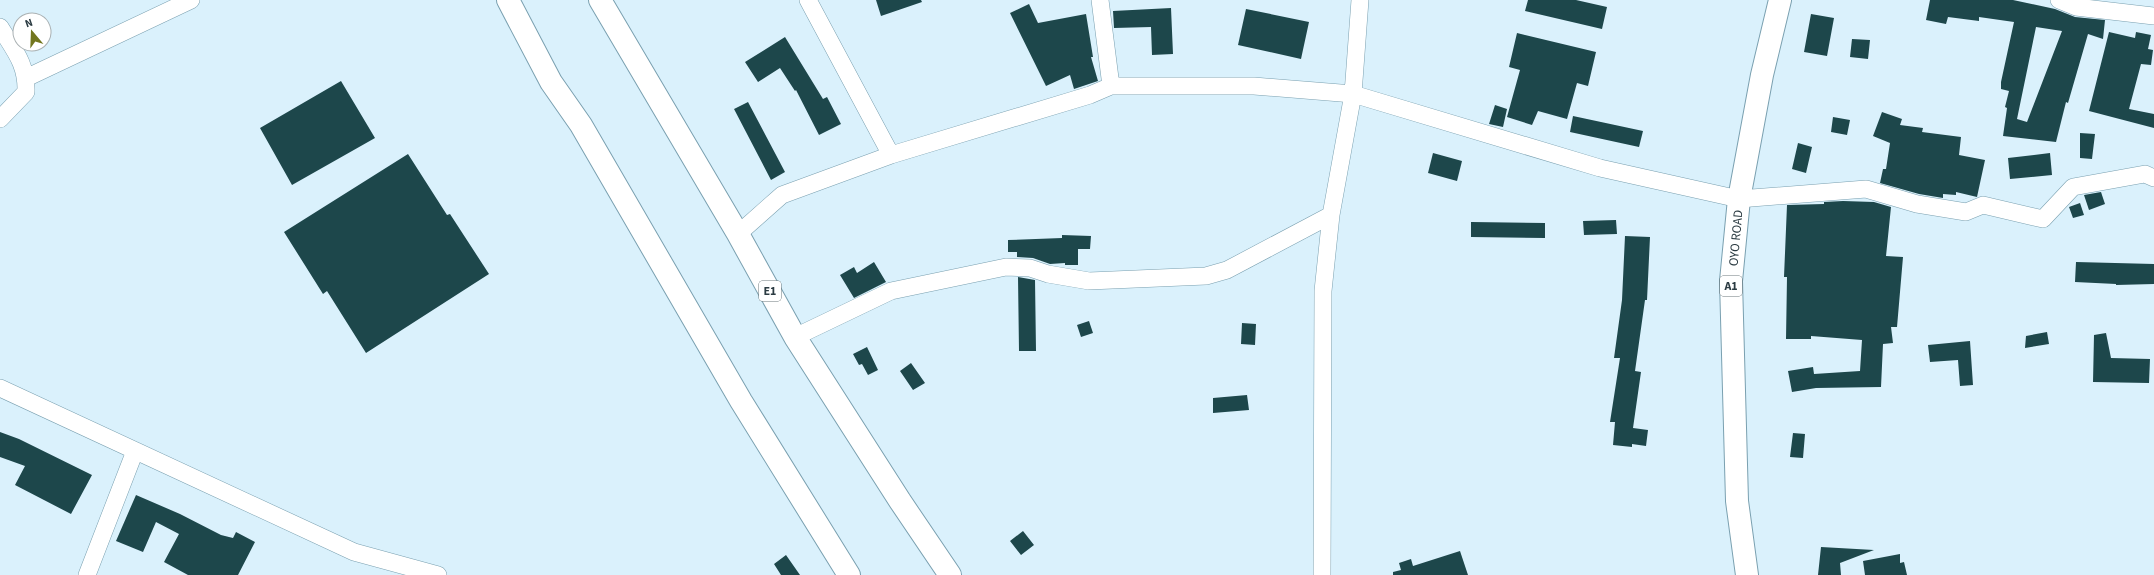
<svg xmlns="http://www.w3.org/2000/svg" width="2154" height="575" viewBox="0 0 2154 575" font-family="'Source Sans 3',sans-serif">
  <rect width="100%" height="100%" fill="#daf1fc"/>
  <path fill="#1d474b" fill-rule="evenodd" d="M876,0H921L922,2L881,16Z
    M1528,0H1576L1607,7L1602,29L1525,11Z
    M1930,0H2013L2055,9L2075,17L2105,20L2103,39L2088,34L2068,103L2066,102L2056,142L2003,136L2007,108L2005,107L2009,91L2001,89V82L2014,22L1979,17V21L1948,17L1946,24L1926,20ZM2036,27L2062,31L2027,122L2017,119Z
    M1029,4L1038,23L1086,14L1093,57H1091L1098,81L1074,89L1070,75L1046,86L1010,13Z
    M1171,8L1173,54L1152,55L1151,27L1114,28L1113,11Z
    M1246,9L1309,22L1301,59L1238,45Z
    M1811,14L1834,18L1827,56L1804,52Z
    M2109,32L2135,38L2136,32L2151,35L2148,49L2153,50L2151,65L2141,64L2129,109L2154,114V128L2089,111Z
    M1517,33L1596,52L1588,86L1577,83L1567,119L1538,111L1532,125L1507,117L1520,70L1509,67Z
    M785,37L823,99L827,97L841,124L819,135L796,90L795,91L780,68L758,82L745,62Z
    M1852,39L1870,40L1868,59L1850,57Z
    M341,81L375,138L292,185L260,128Z
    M748,102L785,172L771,180L734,109Z
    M1495,105L1507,109L1503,127L1489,124Z
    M1882,112L1902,119L1900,125L1923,128L1922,132L1961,137L1959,155L1985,160L1977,197L1956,192V195L1943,194V198L1919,194L1880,183L1883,169H1886L1890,143L1873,136Z
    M1573,116L1643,131L1639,147L1570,132Z
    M1833,117L1850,120L1847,135L1831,132Z
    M2080,133L2095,134L2092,159L2080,158Z
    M1798,143L1812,147L1806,173L1792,169Z
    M1433,153L1462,161L1457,181L1428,173Z
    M2050,153L2052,175L2010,179L2008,158Z
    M408,154L447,215L450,214L489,274L366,353L327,291L323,294L284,232Z
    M2101,192L2105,204L2089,210L2084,195Z
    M1843,201L1874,202L1891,207L1886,256L1903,257L1897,327H1891L1893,343L1883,344L1881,387L1816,388L1792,392L1788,371L1813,367L1814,374L1860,371L1862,340L1811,336V339H1786L1787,277H1784L1787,205L1824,204V202Z
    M2080,203L2084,215L2073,218L2069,207Z
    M1616,220L1617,234L1584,235L1583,221Z
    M1471,222L1545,223V238L1471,237Z
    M1062,235L1091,236L1090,249H1078V265H1065V263L1050,264L1033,258L1017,257V252H1008V240L1062,238Z
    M1625,236L1650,237L1647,300H1645L1635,371L1641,372L1633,428L1648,430L1646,446L1632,444V447L1613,445L1615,422H1610L1620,358H1614L1622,300Z
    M874,262L886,282L854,298L840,275L854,267L857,273Z
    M2076,262L2154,264V284L2116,285V284L2075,282Z
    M1018,277L1035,280L1036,351H1019Z
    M1089,321L1093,333L1081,337L1077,325Z
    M1242,323L1256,324L1255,345L1241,344Z
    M2047,332L2049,344L2025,348L2026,336Z
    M2106,333L2111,358L2150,359L2149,383L2093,382L2094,335Z
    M1970,341L1973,385L1960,386L1958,360L1930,362L1928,345Z
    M867,347L878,370L868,375L862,364L859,365L853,354Z
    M911,363L925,383L913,390L900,371Z
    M1247,395L1249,410L1213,413V398Z
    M0,432L19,439L92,475L71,514L15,485L25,466L0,457Z
    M1793,433L1805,434L1803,458L1790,457Z
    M136,495L180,514L221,535L233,538L236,532L255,542L238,575H188L164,562L179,534L156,522L143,552L116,541Z
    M1023,531L1034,545L1021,555L1010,541Z
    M1821,547L1874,550L1840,563L1841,575H1818Z
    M1460,551L1468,575H1393V572L1401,570L1399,563L1411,559L1413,566Z
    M1900,554V563L1904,562L1907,575H1865L1863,561Z
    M786,555L800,575H781L774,564Z"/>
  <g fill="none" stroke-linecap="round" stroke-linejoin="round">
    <defs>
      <path id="minor" d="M808,0L891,155
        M1100,0L1111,86
        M2059,0L2076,7L2154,16
        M0,27C14,50 27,64 26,92L0,119
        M26,78L191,0
        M738,234L782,195L891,155L1090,95L1111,86H1254L1353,94L1600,168L1739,199L1866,189L1917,204L1966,212L1983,205L2043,219L2073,187L2145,174L2154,178
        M795,337L891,291L1006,267L1030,268L1048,274L1089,281L1206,276L1227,270L1331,215
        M0,388L354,552L438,575
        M87,575L135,451
        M1322,575L1323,291L1331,215L1353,94L1360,0"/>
      <path id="trunk" d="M1747,575L1737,501L1731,281L1739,199L1762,75L1780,0"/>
      <path id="motorway" d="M508,0L551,82L581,125L741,401L849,575
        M600,0L738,234L795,337L900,501L950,575"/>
    </defs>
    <use href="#minor" stroke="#7aa0b0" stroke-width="18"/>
    <use href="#trunk" stroke="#7aa0b0" stroke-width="24"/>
    <use href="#motorway" stroke="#7aa0b0" stroke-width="24"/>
    <use href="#minor" stroke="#fff" stroke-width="17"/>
    <use href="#trunk" stroke="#fff" stroke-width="22"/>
    <use href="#motorway" stroke="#fff" stroke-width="22"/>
  </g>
  <g text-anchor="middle" stroke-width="4" stroke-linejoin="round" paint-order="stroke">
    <g fill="#fff" stroke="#6b767b" stroke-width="1">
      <rect x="1720" y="276" width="22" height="20" rx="3"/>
      <rect x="759" y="281" width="22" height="20" rx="3"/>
    </g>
    <g font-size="12" font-weight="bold" fill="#2b3b42">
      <text x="1731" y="290">A1</text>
      <text x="770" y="295">E1</text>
    </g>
    <g font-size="13" fill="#2b3b42" stroke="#fff">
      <text transform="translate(1735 238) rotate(-85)" y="5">OYO ROAD</text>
    </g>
  </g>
  <g transform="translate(32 32) rotate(341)"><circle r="19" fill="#ffffff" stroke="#aab1b3"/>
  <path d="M0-3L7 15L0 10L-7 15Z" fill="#72761e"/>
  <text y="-6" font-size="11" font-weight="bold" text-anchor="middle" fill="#2b3b42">N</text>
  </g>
</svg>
